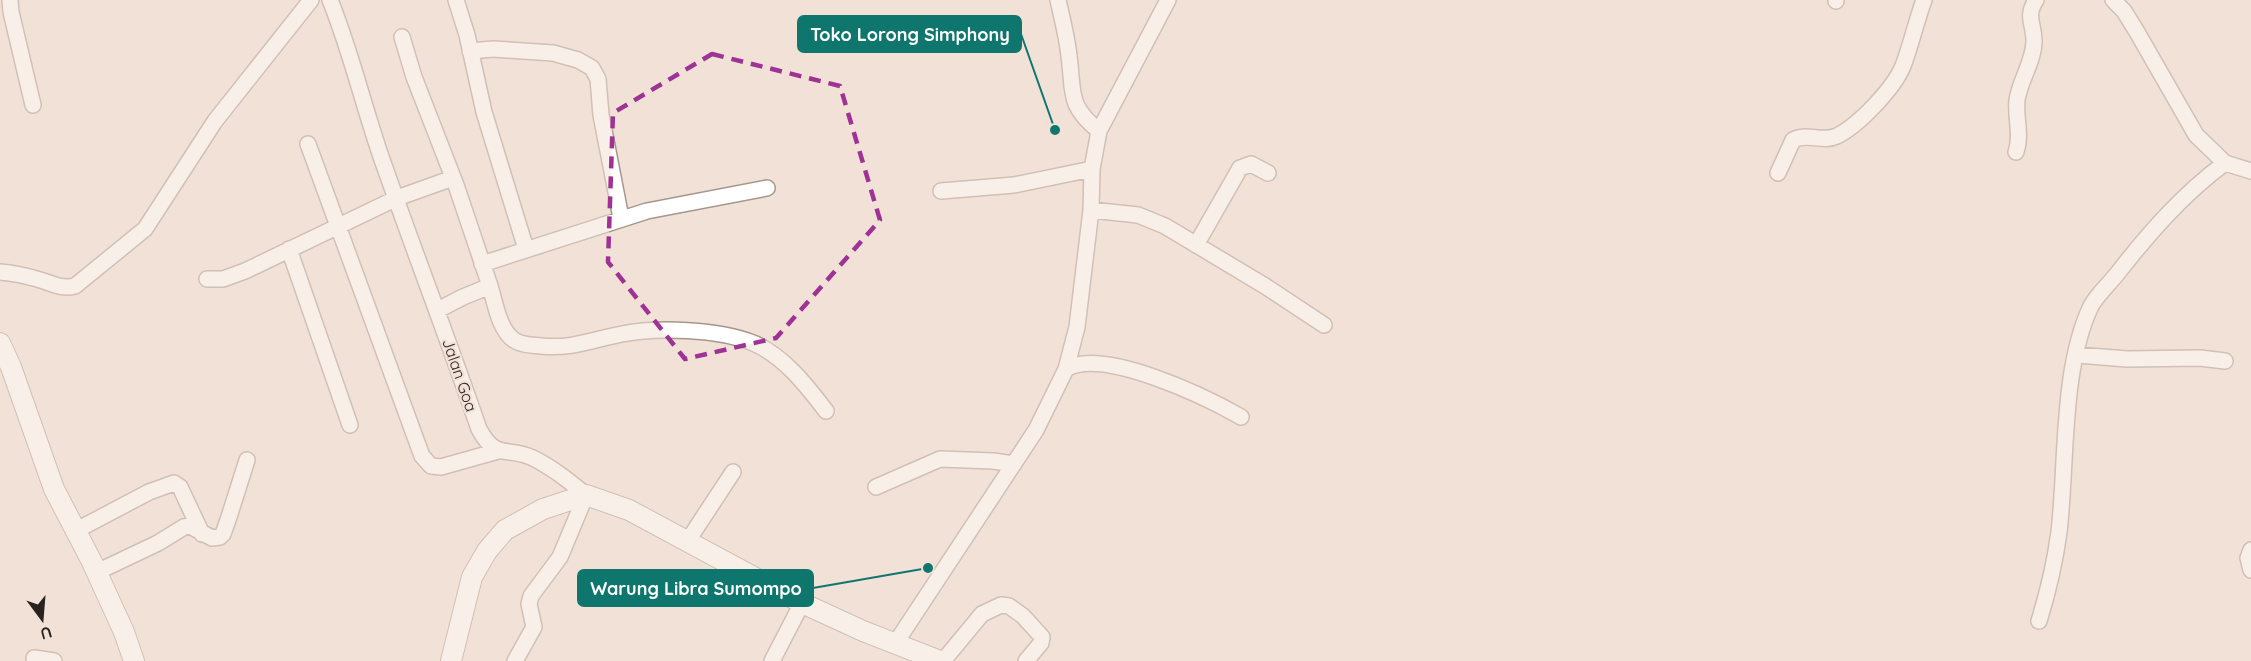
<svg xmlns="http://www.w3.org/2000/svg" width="2251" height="661" viewBox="0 0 2251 661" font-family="Quicksand,sans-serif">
  <rect width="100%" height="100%" fill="#f2e1d7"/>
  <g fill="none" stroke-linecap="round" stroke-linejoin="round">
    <defs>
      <path id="minor" d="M10,0L11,12L33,105
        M330,0C352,54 365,113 385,168C416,256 449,342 479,429C496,461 507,446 533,458C553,468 569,481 586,495L560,557L531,596L529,604L534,627L515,661
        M456,0L467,35L484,112L526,249
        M1058,0C1062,18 1067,37 1069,56C1074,93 1067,105 1099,131
        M2113,0L2124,11L2137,32L2196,135L2225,163L2251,171
        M1836,1V0
        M402,37L414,77L456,185L490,286
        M470,51L493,49L553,53L578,60L592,68L598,79L601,115L621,218
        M308,144L422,456L431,466L441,467L498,451
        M2016,152C2022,134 2015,118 2017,100C2020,80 2034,61 2034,41C2034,23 2025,17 2036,0
        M1778,173L1793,140C1807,132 1822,143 1837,136C1859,125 1894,88 1903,66C1911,45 1916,22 1924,0
        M941,191L1014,185L1092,169
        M1091,210L1138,215L1165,226L1265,286L1324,325
        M1196,245L1240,168L1251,164L1268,173
        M289,249L350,425
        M482,264L647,211L767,188
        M0,272C11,273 23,275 33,278C48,281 59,290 75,286L145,229L215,121L311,0
        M207,279H223L245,271L397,198L453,178
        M438,310L463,297L490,286C495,302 499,330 514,340C521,345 532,345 541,346C573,349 591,340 622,334C657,327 719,329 753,343C783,355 807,386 826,411
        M2077,355L2127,359L2200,358L2225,361
        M1066,369C1103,347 1206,397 1241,417
        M876,487L940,459L993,461L1014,464
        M75,531L149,492L174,483L180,487L202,534
        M687,542L733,472
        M2251,550L2248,558L2251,570
        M97,572L158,543L184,527L190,526L212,538L220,537L223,534L229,517L247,460
        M2039,621C2048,592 2055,562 2059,532C2067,463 2061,369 2091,306C2097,295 2109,284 2117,274C2149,233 2183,194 2225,163
        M895,644L1036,430L1066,369L1077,327L1091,210L1092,169L1099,131L1168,0
        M34,658L54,661
        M772,661L802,603
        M943,661L982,614L1001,605L1009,606L1023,616L1042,637L1041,643L1026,661"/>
      <path id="tertiary" d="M0,343L11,367L54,489L92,562L124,632L134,661
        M451,661L472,577L487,551L505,530L543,509L586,495L629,510L802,603L863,631L940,661"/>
    </defs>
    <use href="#minor" stroke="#a6978d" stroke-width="18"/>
    <use href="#tertiary" stroke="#a6978d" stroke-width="22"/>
    <use href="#minor" stroke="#fff" stroke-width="15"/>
    <use href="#tertiary" stroke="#fff" stroke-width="20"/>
  </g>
  <path d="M0 0H2251V661H0ZM712,54L840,86L880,220L776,338L685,359L608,262L613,113Z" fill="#f2e1d7" fill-opacity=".55" fill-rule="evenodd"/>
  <path fill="none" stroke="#9e3395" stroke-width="4.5" stroke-dasharray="12 8" stroke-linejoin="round" d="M712,54L840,86L880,220L776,338L685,359L608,262L613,113Z"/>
  <g text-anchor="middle" stroke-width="4.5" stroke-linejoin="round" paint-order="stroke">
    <g font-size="16" fill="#29231f" stroke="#f2e1d7">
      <text transform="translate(460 375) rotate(71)" y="6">Jalan Goa</text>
    </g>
  </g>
  <path fill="none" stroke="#0f766e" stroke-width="2" d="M1055 130L1021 34M928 568L813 588"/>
  <g fill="#0f766e" stroke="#f2e1d7" stroke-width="2">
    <circle cx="1055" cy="130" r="6"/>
    <circle cx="928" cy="568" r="6"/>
  </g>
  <g fill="#0f766e" stroke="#0f766e" stroke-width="2">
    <rect x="798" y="16" width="223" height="36" rx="6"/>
    <rect x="578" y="570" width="235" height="36" rx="6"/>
  </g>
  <g font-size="18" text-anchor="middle" font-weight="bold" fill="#fff">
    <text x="910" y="41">Toko Lorong Simphony</text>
    <text x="696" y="595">Warung Libra Sumompo</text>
  </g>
  <g transform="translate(42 619) rotate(164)" stroke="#f2e1d7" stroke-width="4.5" paint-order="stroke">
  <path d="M0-4.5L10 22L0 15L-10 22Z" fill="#29231f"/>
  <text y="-9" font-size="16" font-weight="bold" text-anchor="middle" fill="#29231f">U</text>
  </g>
</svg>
